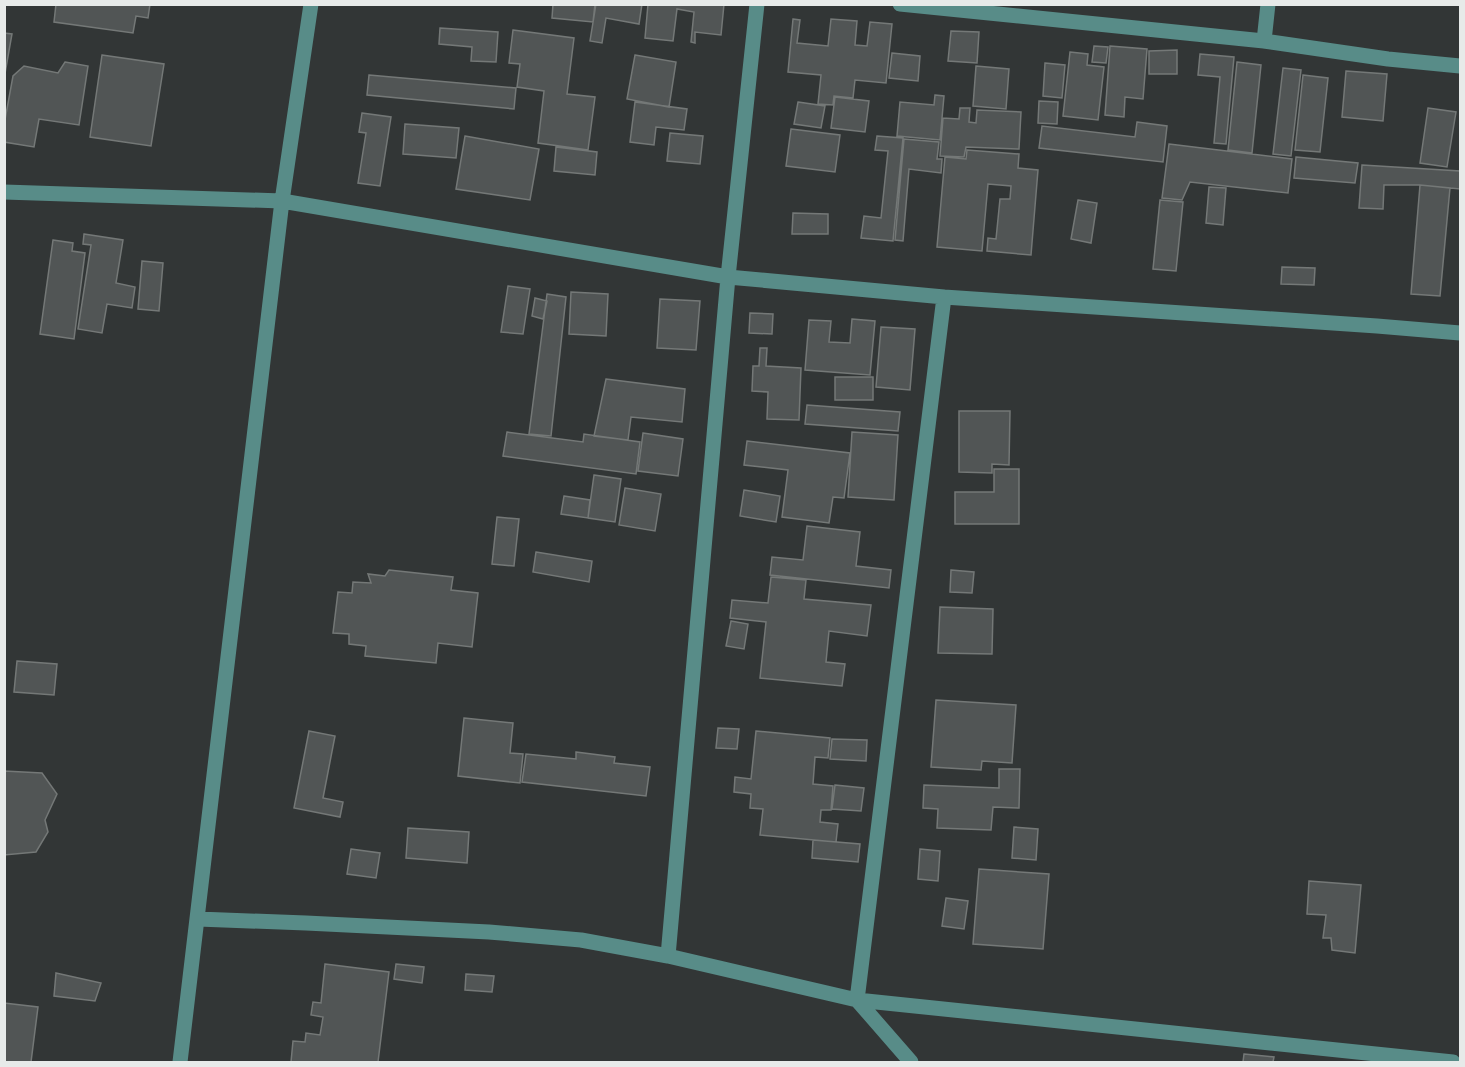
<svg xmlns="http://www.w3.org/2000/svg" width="1465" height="1067" viewBox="0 0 1465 1067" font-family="'Fira Sans Condensed',sans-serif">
  <rect width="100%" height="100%" fill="#323636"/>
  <path fill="#515555" stroke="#747877" stroke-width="1.5" d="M56,4H150L148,18L136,16L133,33L54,22Z
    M553,4H595L593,22L552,18Z
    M596,4H642L639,24L606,18L602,43L590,41Z
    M648,4H724L721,35L695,32V43L691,42L694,12L677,9L673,41L645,38Z
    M793,19L800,20L797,43L828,46L831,19L857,21L855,45L867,46L870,22L892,24L886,83L855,80L853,98L834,96L833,105L818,104L821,75L788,72Z
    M440,28L498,32L496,62L471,61L472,47L439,44Z
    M513,30L574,38L567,94L595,97L588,150L538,143L544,91L517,87L520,64L509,63Z
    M951,31L979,32L977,63L948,61Z
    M4,33L12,34L4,79Z
    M1094,46L1108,47L1106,63L1092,62Z
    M1110,46L1147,49L1143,99L1125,97L1124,117L1105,115Z
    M1177,50V74H1149V51Z
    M1070,52L1088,54L1087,65L1104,67L1098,120L1063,116Z
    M892,53L920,56L918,81L889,78Z
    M1200,54L1234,57L1226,144L1214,143L1220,77L1198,75Z
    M102,55L164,64L151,146L90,137Z
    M635,55L676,62L669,107L627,99Z
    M65,62L88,66L79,125L39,119L34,147L4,142V125L13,76L24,66L58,73Z
    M1237,62L1261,65L1252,153L1228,150Z
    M1045,63L1065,65L1062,98L1043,96Z
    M976,66L1009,69L1006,109L973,106Z
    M1283,68L1301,70L1291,156L1273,154Z
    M1346,71L1387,74L1383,121L1342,117Z
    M369,75L516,88L514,109L367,95Z
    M1303,75L1328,78L1320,152L1295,150Z
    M935,95L944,96L940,140L897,136L900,102L934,105Z
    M835,97L869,101L865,132L831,128Z
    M1039,101L1058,102L1057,124L1038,123Z
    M635,102L687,109L684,130L656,127L654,145L630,142Z
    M798,102L825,106L821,128L794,124Z
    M960,108H970L969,122L976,123L977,110L1021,112L1019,149L966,147L964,157L940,156L943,118L959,119Z
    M1428,108L1456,112L1447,167L1420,163Z
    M362,113L391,117L380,186L358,183L366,133L359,132Z
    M1137,122L1167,126L1163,162L1039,148L1042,126L1135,137Z
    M405,124L459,128L456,158L403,154Z
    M791,129L840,135L835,172L786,166Z
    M670,133L703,136L700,164L667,161Z
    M465,136L539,149L530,200L456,189Z
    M877,136L903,138L893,241L861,238L864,216L881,218L888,151L875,150Z
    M904,139L939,142L937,159H942L941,173L909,169L903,241L895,240Z
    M1169,144L1292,159L1288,193L1190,182L1182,200L1162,198Z
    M556,147L597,152L595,175L554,171Z
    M967,150L1019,154L1018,168L1038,170L1031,255L987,251L988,238L996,239L1000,199H1010L1011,186L988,184L982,251L937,247L945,157L966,159Z
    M1296,157L1358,163L1355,183L1294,178Z
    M1362,165L1460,171V189L1420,185H1384L1383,209L1359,208Z
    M1420,185L1450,188L1440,296L1411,294Z
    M1209,187L1226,188L1223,225L1206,223Z
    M1078,200L1097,203L1091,243L1071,239Z
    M1160,200L1183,202L1176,271L1153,269Z
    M793,213L828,214V234H792Z
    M84,234L123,240L116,283L135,287L132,308L107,304L102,333L78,329L91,245L83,244Z
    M53,240L73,243L72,251L85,253L74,339L40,334Z
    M142,261L163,263L159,311L138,309Z
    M1282,267L1315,268L1314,285L1281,284Z
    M508,286L530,289L523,334L501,332Z
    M571,292L608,294L606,336L569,334Z
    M547,294L566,297L551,436L529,434Z
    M535,298L547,301L543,319L532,316Z
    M660,299L700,301L696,350L657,348Z
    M750,313L773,314L772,334L749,333Z
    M852,319L875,321L870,375L805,370L809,320L831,321L829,342L850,343Z
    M881,327L915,329L910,390L876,387Z
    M760,348H767L766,366L801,368L799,420L767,419L768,392L752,391L753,366H759Z
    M835,377H873V400H835Z
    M606,379L685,389L682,422L631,417L628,440L594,436Z
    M807,405L900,412L898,431L805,424Z
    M959,411H1010L1009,465L992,464V473L959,472Z
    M507,432L583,442L584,434L640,442L636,474L503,456Z
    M852,432L898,435L894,500L848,497Z
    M643,433L683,439L678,476L638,471Z
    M747,441L850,453L844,498L833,497L829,523L782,517L788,470L744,465Z
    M994,469H1019V524H955V492H994Z
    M594,475L621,479L615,522L588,518Z
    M625,488L661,494L655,531L619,525Z
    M744,490L780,496L776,522L740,516Z
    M564,496L590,500L588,518L561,514Z
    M497,517L519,519L514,566L492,564Z
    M807,526L860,532L856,566L891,570L889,588L770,575L772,557L803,560Z
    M536,552L592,561L589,582L533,572Z
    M389,570L453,577L451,590L478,593L472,647L438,643L436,663L365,656L366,646L349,644V634L333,633L338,592L352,593L353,582L371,583L368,574L385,576Z
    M951,570L974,572L972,593L950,592Z
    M771,577L806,580L804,599L871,605L867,636L829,631L826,662L845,664L842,686L760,678L766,622L730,618L732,600L768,603Z
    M940,607L993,609L992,654L938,653Z
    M731,621L748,624L744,649L726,646Z
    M17,661L57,664L54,695L14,692Z
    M936,700L1016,705L1012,763L982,761L981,770L931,767Z
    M464,718L513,723L510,753L523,754L520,783L458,776Z
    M718,728L739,729L737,749L716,748Z
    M309,731L335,736L323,798L343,802L340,817L294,808Z
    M756,731L830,738L828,758L815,757L813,784L833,786L831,810H821L820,822L838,824L836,842L760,835L763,809L750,808L751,794L734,792L735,777L751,779Z
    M832,739L867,740L866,761L830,759Z
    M576,752L615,757L614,763L650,767L646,796L522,782L526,754L576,759Z
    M999,769H1020L1019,808L993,807L991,830L937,828L938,809L923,808L924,785L999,788Z
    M4,771L42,773L57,794L45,820L48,832L36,852L4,855Z
    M835,785L864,788L861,811L832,809Z
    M1014,827L1038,829L1036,860L1012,858Z
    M408,828L469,832L467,863L406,858Z
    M813,840L860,844L858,862L812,858Z
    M351,849L380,853L376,878L347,874Z
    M920,849L940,851L938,881L918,879Z
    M979,869L1049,874L1043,949L973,944Z
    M1309,881L1361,885L1355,953L1332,950L1331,938H1323L1326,915L1307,914Z
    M946,898L968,901L964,929L942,926Z
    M325,964L389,972L378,1062H291L293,1041L305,1042L306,1033L320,1035L323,1017L311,1015L313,1002L321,1003Z
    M396,964L424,967L422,983L394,979Z
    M56,973L101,983L95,1001L54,996Z
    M466,974L494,976L492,992L465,990Z
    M4,1003L38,1007L31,1062H4Z
    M1244,1054L1274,1057L1273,1062H1243Z"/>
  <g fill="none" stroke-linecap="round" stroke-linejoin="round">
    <path stroke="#588c88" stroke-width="15" d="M900,4L1264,41L1268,4
      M1264,41L1388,59L1460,66
      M4,192L282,201L728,277L944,297L857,1000L911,1062
      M944,297L1377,326L1460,333
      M198,919L306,923L489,932L581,940L668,956L857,1000L1453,1062
      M668,956L728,277L757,4
      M180,1062L282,201L311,4"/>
  </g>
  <rect width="1465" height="1067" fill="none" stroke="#e7eae9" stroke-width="12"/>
</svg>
